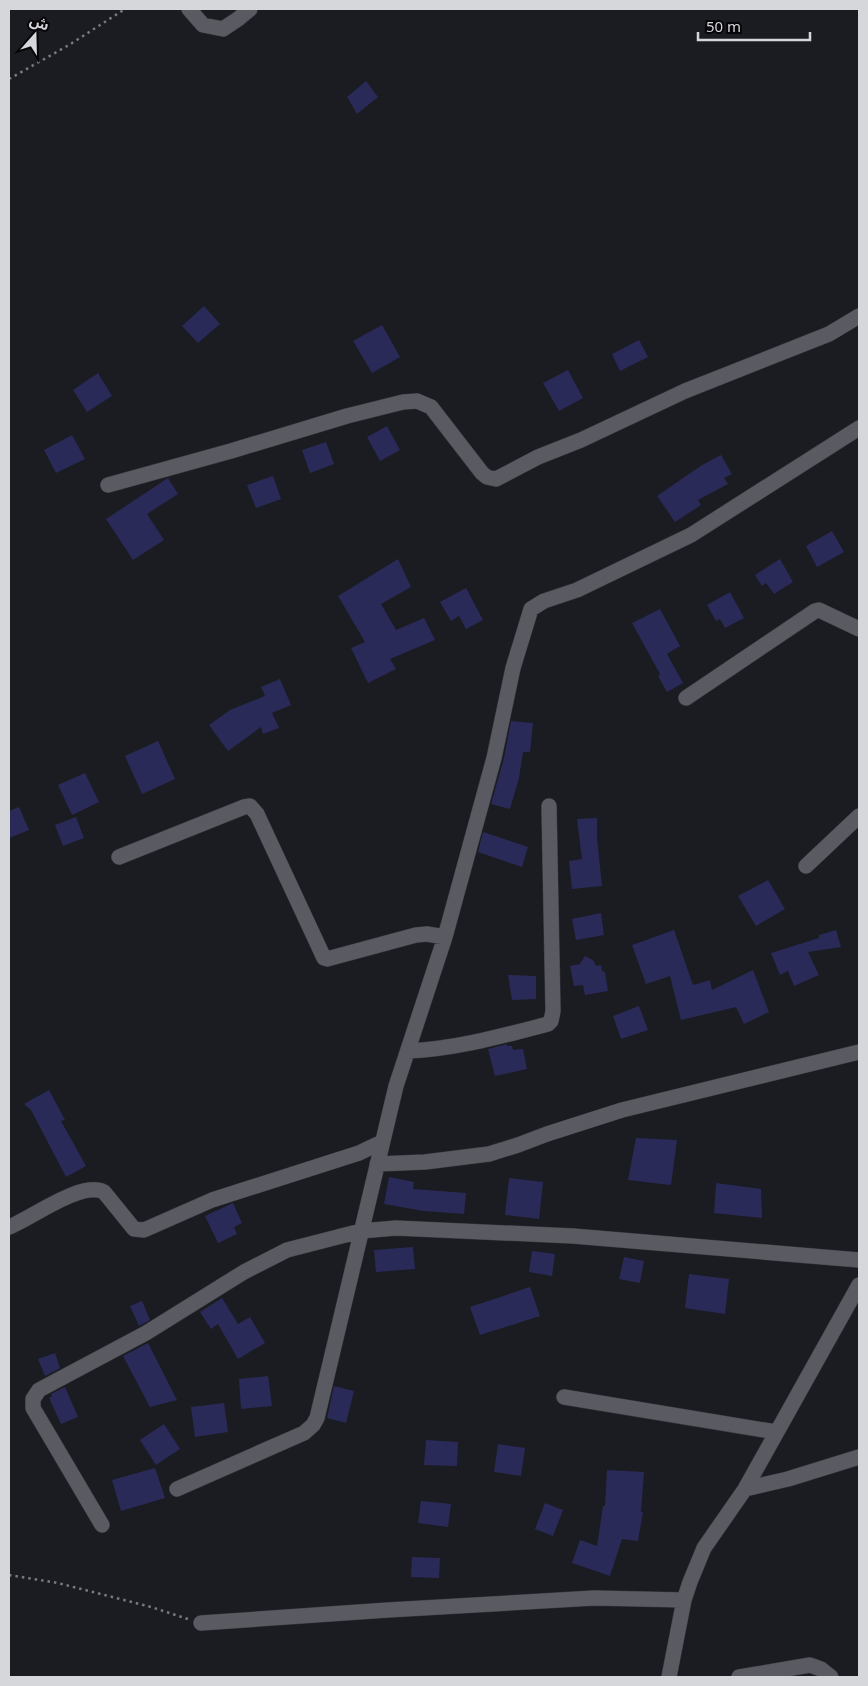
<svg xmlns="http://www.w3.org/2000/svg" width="868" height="1686" viewBox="0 0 868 1686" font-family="'Noto Sans','Noto Sans Arabic',sans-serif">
  <rect width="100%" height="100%" fill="#1b1b22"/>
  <path fill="#2a2a59" d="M366,81L378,97L357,114L347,97Z
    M204,306L220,324L198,343L182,326Z
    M382,325L400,357L372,373L353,341Z
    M639,340L648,357L620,371L612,354Z
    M568,370L583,398L559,411L543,383Z
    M98,373L112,396L87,412L73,390Z
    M387,426L400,450L380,461L367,437Z
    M72,435L85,459L56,473L44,450Z
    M326,442L334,464L310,473L302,450Z
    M721,455L732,474L724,478L728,484L698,500L701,505L675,522L657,496L702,465Z
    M273,476L281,499L256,508L247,485Z
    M168,478L178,494L147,514L164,540L133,560L106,519Z
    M832,531L844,552L817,567L806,546Z
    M398,559L411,587L381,604L396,630L424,618L435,640L390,659L396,669L368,683L351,648L365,642L338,596Z
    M780,559L793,582L774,594L766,583L762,586L755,575Z
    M466,588L483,620L466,629L459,616L451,621L440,602Z
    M730,592L744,618L725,628L720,619L716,621L707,605Z
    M660,609L680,646L667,654L683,683L667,692L658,676L660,674L632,623Z
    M280,679L291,705L272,713L279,728L263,734L261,727L228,751L209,725L230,710L265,696L261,687Z
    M511,721L533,723L530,752H523L519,778L510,809L491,804L504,758Z
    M158,741L175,779L142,794L125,756Z
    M85,773L99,802L72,815L58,785Z
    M19,807L29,830L9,838V811Z
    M76,817L84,838L63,846L55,825Z
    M597,818V839L602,886L572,889L569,861L582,859L577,819Z
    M483,832L528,847L522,867L478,852Z
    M768,880L785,909L756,926L738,896Z
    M601,913L604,935L576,940L572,919Z
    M674,930L693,985L710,980L712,990L753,970L769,1012L744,1024L736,1007L681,1020L670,976L646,984L632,945Z
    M836,930L841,947L808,952L819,975L794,986L788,971L780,975L771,953L819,938V935Z
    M585,956L593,960L596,966L601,965L602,971L605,972L608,991L585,995L583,985L574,986L570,966L580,964Z
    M508,975L536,976V999L512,1000Z
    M639,1006L648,1030L621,1039L613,1016Z
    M507,1044V1046H512L513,1050L523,1049L527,1069L495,1076L488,1049Z
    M49,1090L65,1120L61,1121L86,1166L66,1177L31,1110L24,1104Z
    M636,1138L677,1140L671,1185L628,1180Z
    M389,1177L414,1182L413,1189L466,1193L464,1214L424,1211L384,1204Z
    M509,1178L543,1182L539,1219L505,1215Z
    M716,1183L761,1189L762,1218L714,1213Z
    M233,1203L242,1223L234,1227L237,1234L218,1243L205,1216Z
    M413,1247L415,1269L376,1272L374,1250Z
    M532,1251L555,1254L552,1276L529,1272Z
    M624,1257L644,1261L640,1283L619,1279Z
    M689,1274L729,1279L725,1314L685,1308Z
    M530,1287L540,1316L480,1335L470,1307Z
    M222,1298L238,1324L250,1317L265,1343L238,1359L218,1324L211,1329L200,1312Z
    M142,1301L150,1320L139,1326L130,1306Z
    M148,1343L177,1400L150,1407L123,1356Z
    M55,1353L60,1368L45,1376L38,1359Z
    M268,1376L272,1406L241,1409L239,1379Z
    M334,1386L354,1391L346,1423L327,1418Z
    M65,1387L78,1417L61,1424L49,1398L52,1396L51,1394Z
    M224,1403L228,1432L195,1437L191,1407Z
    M164,1424L180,1449L156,1465L140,1440Z
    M426,1440L458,1442L457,1466L424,1465Z
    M498,1444L525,1448L521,1476L494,1472Z
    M155,1468L165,1498L121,1511L112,1480Z
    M607,1470L644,1472L641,1512H643L638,1541L622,1539L610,1576L572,1563L580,1540L597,1546L603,1506H605Z
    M421,1501L451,1504L448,1527L418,1523Z
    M545,1503L563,1510L553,1536L535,1529Z
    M412,1557L440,1558L439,1578L411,1577Z"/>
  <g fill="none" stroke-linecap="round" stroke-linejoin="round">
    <defs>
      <path id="street" d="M189,9L203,25L223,29L238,19L250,9
        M108,485L231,451L347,416L403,402L417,401L431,407L482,473L487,477L496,479L538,457L581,440L685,391L829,334L859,316
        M686,698L815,611L819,610L859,629
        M119,857L244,807L250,806L257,814L324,958L327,959L416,935L427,934L445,937
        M806,866L859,816
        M408,1051C456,1049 502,1036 548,1024L551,1021L553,1011L549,806
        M377,1164L425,1162L489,1154L518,1145L547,1134L622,1110L859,1052
        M9,1227C32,1218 82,1180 104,1192L134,1229L144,1230L212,1200L359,1153L382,1142
        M564,1397L776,1432
        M177,1489L304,1433L313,1425L317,1418L396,1086L445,937L494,758L513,668L531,609L544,601L577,590L691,535L859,428
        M745,1489L788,1479L859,1457
        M102,1525L33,1408V1399L39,1390L146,1333L244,1272L287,1250L361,1231L396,1228L573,1236L859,1260
        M201,1623L388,1610L594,1598L684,1600
        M669,1677L684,1600L690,1582L704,1548L745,1489L859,1285
        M739,1677L810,1665L821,1669L831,1677"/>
    </defs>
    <use href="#street" stroke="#38383d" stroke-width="16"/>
    <path stroke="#79797f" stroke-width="2.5" stroke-dasharray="2.5 4" stroke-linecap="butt" d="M9,79L69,45L125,9
      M9,1575L58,1583L151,1607L188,1619"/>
    <use href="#street" stroke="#5a5b62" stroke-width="15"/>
  </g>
  <rect width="868" height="1686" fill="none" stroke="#d6d7db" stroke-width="20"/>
  <g transform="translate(35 35) rotate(20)" stroke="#060609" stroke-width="4" paint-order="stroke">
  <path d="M0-4L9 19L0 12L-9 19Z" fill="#d6d7db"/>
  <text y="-8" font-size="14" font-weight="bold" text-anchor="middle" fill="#d6d7db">ش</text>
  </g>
  <path d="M698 32v8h112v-8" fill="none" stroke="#d6d7db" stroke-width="2.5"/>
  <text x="706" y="32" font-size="15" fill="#d6d7db" stroke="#060609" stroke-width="4" paint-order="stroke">50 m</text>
</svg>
